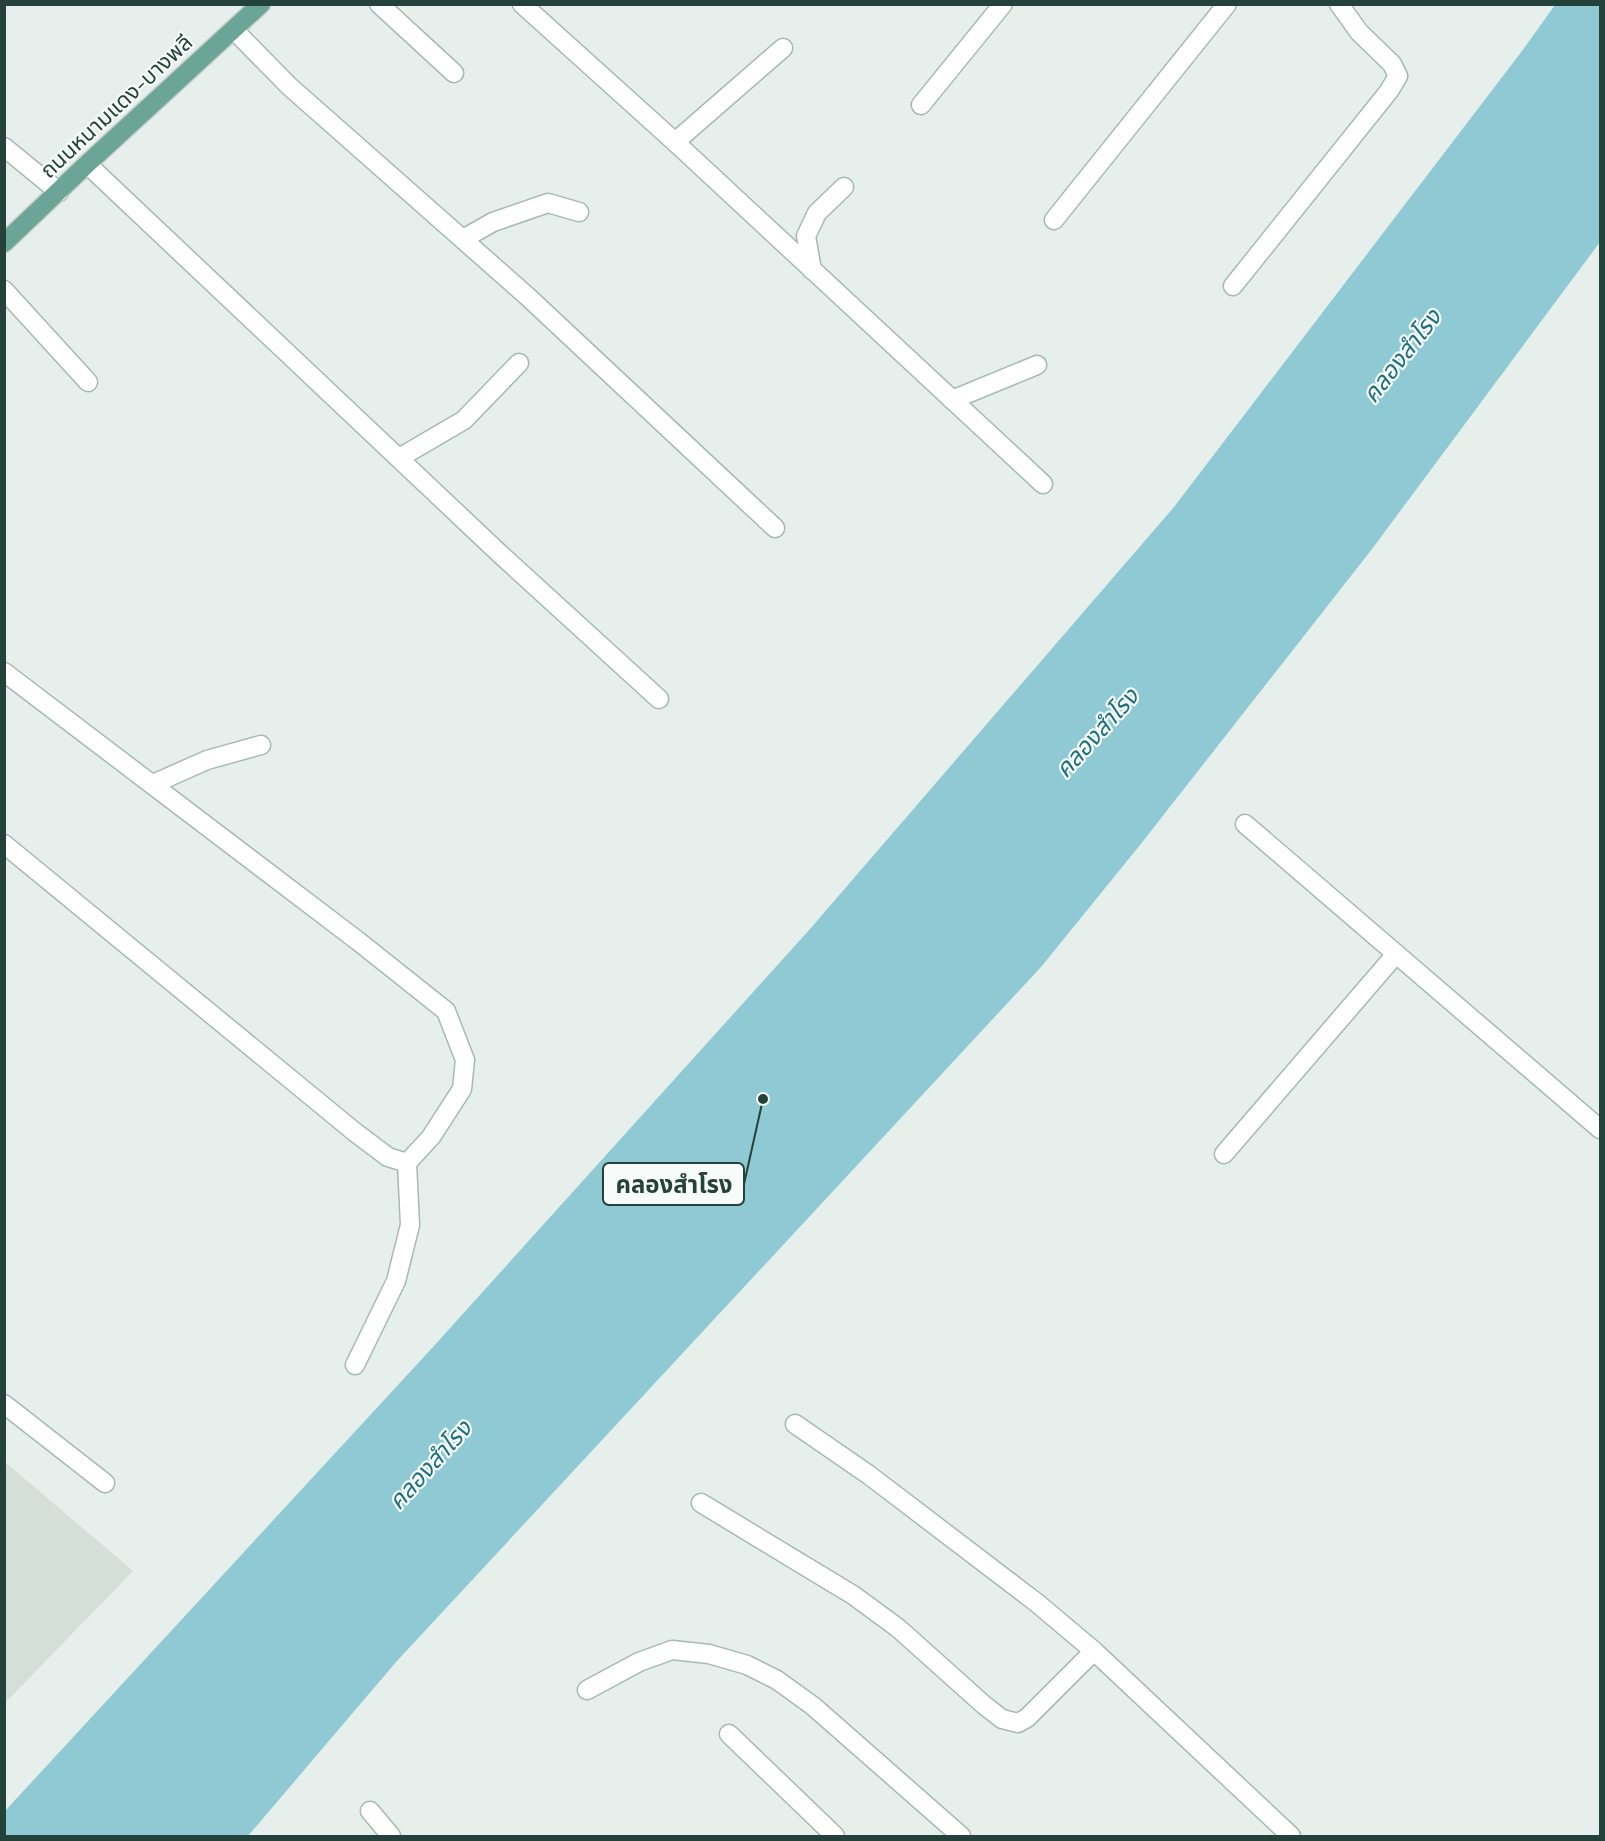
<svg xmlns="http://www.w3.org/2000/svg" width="1605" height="1841" viewBox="0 0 1605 1841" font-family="'Exo 2','Noto Sans Thai',sans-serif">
  <rect width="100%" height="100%" fill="#e6efeb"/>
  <path fill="#d4dfda" d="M5,1462L133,1571L5,1703Z"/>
  <path fill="#8ec9d4" d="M1555,5H1600V242L1372,549L1140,845L1041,967L396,1662L248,1836H5V1811L433,1347L810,929L1174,507L1522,51Z"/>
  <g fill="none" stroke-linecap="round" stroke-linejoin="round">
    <defs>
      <path id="minor" d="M379,4L454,73
        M522,4L675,142L1043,484
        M234,30L289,86L527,296L775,528
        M921,105L1003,4
        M675,142L783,48
        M4,147L59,192
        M87,164L499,553L659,699
        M1054,220L1227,4
        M463,239L493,222L548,203L579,212
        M812,270L806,236L817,213L844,187
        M1233,286L1389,91L1398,76L1392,64L1359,32L1339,4
        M4,290L88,382
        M952,400L1037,365
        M399,458L464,420L519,363
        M4,672L358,941L446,1011L465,1060L462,1089L431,1137L407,1163L388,1157L356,1133L4,844
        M153,784L207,760L261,745
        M1245,824L1600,1129
        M1224,1154L1396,954
        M355,1365L396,1281L410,1225L407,1163
        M4,1404L105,1483
        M795,1424L869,1475L1037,1603L1094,1651L1291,1836
        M701,1503L853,1595L898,1628L984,1705L1002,1719L1018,1723L1027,1718L1094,1651
        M587,1690L639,1662L672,1650L709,1654L747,1665L777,1680L813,1706L961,1836
        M729,1734L835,1836
        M370,1811L391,1836"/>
      <path id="major" d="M4,243L87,164L261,4"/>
    </defs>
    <use href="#minor" stroke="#a8b8b2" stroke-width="21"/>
    <use href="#major" stroke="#c2cac8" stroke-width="21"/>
    <use href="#minor" stroke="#fff" stroke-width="18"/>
    <use href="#major" stroke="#6aa596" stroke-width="18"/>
  </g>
  <g text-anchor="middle" stroke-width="4.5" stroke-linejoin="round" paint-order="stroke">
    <g font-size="22" fill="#24423a" stroke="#f7fbf9">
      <text transform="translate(116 106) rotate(-43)" y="8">ถนนหนามแดง-บางพลี</text>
    </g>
    <g font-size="24" font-style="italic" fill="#1c6f80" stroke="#f7fbf9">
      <text transform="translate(1402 356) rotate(-52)" y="8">คลองสำโรง</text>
      <text transform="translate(1097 733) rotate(-48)" y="8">คลองสำโรง</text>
      <text transform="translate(430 1465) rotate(-48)" y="8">คลองสำโรง</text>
    </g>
  </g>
  <path fill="none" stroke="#24423a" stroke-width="2" d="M763 1099L744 1184"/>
  <circle fill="#24423a" stroke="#f7fbf9" stroke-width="2" cx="763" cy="1099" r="6"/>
  <rect fill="#f7fbf9" stroke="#24423a" stroke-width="2" x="603" y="1163" width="141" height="42" rx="6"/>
  <g font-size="24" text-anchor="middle" font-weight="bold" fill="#24423a">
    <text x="674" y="1193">คลองสำโรง</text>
  </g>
  <rect width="1605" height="1841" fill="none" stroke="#24423a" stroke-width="12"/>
</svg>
